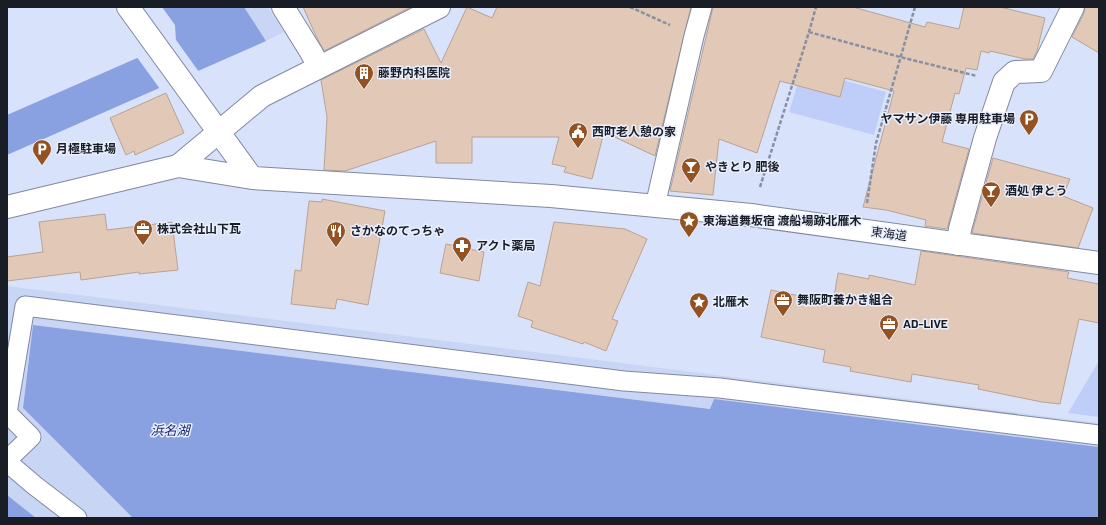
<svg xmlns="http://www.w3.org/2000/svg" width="1106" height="525" viewBox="0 0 1106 525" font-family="Barlow,'Noto Sans JP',sans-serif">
  <rect width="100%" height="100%" fill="#d8e2fb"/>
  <path fill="#c8d5f5" d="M244,7H268L284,32L266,41Z
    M7,286L1099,423V447L715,399L711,409L33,325L23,408L133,518H36L7,495Z"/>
  <path fill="#becef9" d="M802,69L886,92L874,135L789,112Z
    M1099,361V417L1068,413Z"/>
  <path fill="#89a0e1" d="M162,7H244L266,41L7,155V115L176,41L175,25Z
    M33,325L710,409L714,399L1099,447V518H133L23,408Z
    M7,495L36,518H7Z"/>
  <path fill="#d8e2fb" d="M174,37L199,72L160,89L136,56L174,40Z"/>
  <path fill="#e1c8b7" stroke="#baa292" d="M303,7H411L324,51L316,36Z
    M467,7L492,18L497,7H691L655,156L604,132L592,179L564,172L566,167L552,164L559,137H472V163H436V141L345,171L324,170L327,117L321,80L424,29L441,63Z
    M713,7H853L925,27L927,22L959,29L964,7H1000L1045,18L1037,51L1033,59H1025L990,51L989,53L981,51L977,70L966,68L959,94L955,93L942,142L969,149L947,229L925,226L926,220L886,210L863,207L894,91L845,78L840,97L780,81L757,153L719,139L713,195L670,191Z
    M1085,7H1099V53L1072,37L1084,13Z
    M166,93L184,133L135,155L134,151L126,155L110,118Z
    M993,158L1070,179L1063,196L1093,208L1078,248L972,233Z
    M322,199L385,211L368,305L337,299L335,309L291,304L295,270L301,271L309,201L322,202Z
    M105,214L107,230L172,222L178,270L139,274V272L81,280L80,272L7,281V257L43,252L39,222Z
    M554,222L625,229L647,239L612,319L618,321L606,351L584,342L583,344L531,327L533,321L518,316L528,282L540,286Z
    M446,244L484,252L479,281L440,273Z
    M921,251L1069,272L1067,278L1099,284V323L1079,319L1060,404L1042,402L978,389L979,385L912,374L911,382L850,371L851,367L823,362L825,350L761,337L771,290L833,303L838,273L869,279V275L915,285Z"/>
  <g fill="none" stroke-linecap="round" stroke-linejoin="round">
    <defs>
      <path id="lane" d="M655,206L694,36L702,7
        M7,460L31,437L7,413L25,306L624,381L720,388L1099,435
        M7,462L34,485L77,518"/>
      <path id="street" d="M283,7L311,52L319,67
        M178,166L262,96L439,7
        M958,244L960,229L985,138L1004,82L1015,72L1041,71L1073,7"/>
      <path id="secondary" d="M128,7L252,178
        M7,207L178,166L252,178L551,196L751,215L1099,263"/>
    </defs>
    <use href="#lane" stroke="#8189a1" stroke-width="21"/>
    <use href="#street" stroke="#8189a1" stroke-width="24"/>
    <use href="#secondary" stroke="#8189a1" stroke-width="24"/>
    <path stroke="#888fa2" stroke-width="2.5" stroke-dasharray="4 2" stroke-linecap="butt" d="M630,7L670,25
      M809,32L900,57L977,76
      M760,187L809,32L816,7
      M867,203L876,143L915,7"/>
    <use href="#lane" stroke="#fff" stroke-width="19"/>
    <use href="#street" stroke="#fff" stroke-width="22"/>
    <use href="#secondary" stroke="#fff" stroke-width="22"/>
  </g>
  <defs>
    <symbol id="building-pin" viewBox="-11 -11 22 30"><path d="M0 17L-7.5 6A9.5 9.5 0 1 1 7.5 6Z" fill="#93521f" stroke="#e9effe"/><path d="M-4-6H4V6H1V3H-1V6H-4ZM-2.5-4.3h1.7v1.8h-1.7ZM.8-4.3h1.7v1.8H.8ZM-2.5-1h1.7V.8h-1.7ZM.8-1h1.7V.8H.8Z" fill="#fff"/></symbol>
    <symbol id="parking-pin" viewBox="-11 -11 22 30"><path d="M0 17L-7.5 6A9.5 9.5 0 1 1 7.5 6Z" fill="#93521f" stroke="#e9effe"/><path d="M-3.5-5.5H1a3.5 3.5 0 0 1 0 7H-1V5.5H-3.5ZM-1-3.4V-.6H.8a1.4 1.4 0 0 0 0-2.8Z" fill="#fff"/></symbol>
    <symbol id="civic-pin" viewBox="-11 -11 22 30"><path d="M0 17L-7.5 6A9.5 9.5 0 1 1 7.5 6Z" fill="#93521f" stroke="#e9effe"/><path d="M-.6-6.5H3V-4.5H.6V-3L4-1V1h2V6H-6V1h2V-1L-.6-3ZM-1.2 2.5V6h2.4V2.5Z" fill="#fff"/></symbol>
    <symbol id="bar-pin" viewBox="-11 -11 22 30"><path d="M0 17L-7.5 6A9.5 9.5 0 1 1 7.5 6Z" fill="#93521f" stroke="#e9effe"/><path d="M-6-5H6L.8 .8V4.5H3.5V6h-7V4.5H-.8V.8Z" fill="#fff"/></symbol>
    <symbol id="sight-pin" viewBox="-11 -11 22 30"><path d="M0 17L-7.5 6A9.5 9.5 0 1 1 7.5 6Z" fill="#93521f" stroke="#e9effe"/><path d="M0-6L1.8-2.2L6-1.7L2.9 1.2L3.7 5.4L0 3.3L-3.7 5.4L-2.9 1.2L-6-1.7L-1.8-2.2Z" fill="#fff"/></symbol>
    <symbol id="office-pin" viewBox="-11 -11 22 30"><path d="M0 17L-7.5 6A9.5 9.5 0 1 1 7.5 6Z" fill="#93521f" stroke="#e9effe"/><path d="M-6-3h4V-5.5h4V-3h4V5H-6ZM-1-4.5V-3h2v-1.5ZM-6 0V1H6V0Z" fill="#fff"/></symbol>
    <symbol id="restaurant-pin" viewBox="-11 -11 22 30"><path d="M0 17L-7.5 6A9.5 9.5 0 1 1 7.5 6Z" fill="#93521f" stroke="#e9effe"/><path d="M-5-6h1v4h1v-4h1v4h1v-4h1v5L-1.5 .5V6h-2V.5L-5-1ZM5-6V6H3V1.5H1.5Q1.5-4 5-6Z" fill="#fff"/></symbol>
    <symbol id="pharmacy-pin" viewBox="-11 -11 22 30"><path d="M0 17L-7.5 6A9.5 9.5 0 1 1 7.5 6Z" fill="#93521f" stroke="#e9effe"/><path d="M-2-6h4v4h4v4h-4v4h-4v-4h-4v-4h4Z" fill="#fff"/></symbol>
  </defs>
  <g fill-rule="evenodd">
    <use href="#building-pin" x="353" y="62" width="22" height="30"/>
    <use href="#parking-pin" x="1018" y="108" width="22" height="30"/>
    <use href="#civic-pin" x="567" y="121" width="22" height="30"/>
    <use href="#parking-pin" x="31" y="138" width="22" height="30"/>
    <use href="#bar-pin" x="680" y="156" width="22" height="30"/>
    <use href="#bar-pin" x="980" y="180" width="22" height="30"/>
    <use href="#sight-pin" x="678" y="210" width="22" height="30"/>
    <use href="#office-pin" x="132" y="218" width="22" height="30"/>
    <use href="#restaurant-pin" x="325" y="220" width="22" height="30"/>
    <use href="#pharmacy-pin" x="451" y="235" width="22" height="30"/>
    <use href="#office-pin" x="772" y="289" width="22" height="30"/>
    <use href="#sight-pin" x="688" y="291" width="22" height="30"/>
    <use href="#office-pin" x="878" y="313" width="22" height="30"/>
  </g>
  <g text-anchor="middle" stroke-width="3" stroke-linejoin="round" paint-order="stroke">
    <g font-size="12" font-weight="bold" fill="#191d26" stroke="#e9effe" text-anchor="start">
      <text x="378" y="77">藤野内科医院</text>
      <text x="1015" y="123" text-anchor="end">ヤマサン伊藤 専用駐車場</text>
      <text x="592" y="136">西町老人憩の家</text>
      <text x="56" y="153">月極駐車場</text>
      <text x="705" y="171">やきとり 肥後</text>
      <text x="1005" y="195">酒処 伊とう</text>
      <text x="703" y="225">東海道舞坂宿 渡船場跡北雁木</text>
      <text x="157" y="233">株式会社山下瓦</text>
      <text x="350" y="235">さかなのてっちゃ</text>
      <text x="476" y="250">アクト薬局</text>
      <text x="797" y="304">舞阪町養かき組合</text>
      <text x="713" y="306">北雁木</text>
      <text x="903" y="328">AD-LIVE</text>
    </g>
    <g font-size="12" fill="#191d26" stroke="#e9effe">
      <text transform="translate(889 234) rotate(8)" y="4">東海道</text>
    </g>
    <g font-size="13" font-style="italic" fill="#192873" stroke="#e9effe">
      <text x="170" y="435">浜名湖</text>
    </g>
  </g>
  <rect width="1106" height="525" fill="none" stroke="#191d26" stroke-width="16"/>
</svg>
